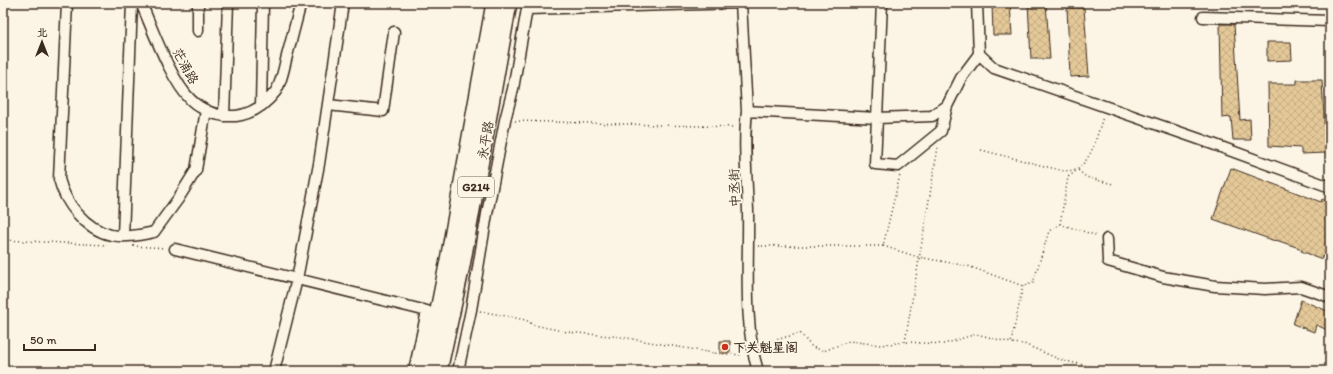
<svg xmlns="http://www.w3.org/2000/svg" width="1333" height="374" viewBox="0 0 1333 374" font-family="Itim,'LXGW WenKai TC',sans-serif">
  <defs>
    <pattern id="building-cross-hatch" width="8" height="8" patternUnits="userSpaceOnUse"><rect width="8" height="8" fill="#e4c898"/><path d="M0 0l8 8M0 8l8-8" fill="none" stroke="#c4ac83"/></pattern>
  </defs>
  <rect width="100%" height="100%" fill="#fcf5e5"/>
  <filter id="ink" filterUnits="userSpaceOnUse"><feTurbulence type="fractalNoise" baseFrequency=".025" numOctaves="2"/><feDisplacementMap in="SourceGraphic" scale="8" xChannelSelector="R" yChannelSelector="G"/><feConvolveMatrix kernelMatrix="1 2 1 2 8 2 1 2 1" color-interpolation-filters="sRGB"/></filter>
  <g filter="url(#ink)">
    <path fill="url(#building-cross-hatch)" stroke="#3b2a1e" d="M992,3H1010L1012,35H993Z
      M1028,3H1046L1050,59H1031Z
      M1067,8H1084L1089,76L1070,77Z
      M1220,24H1234L1240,120L1250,119L1251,140H1233L1231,117L1222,118Z
      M1267,42H1291L1292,60L1267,61Z
      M1297,80H1322L1326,153L1301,154V148L1269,146L1268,84H1297Z
      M1231,168L1321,202L1322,199L1330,203V259L1322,256V259L1301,251L1302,249L1276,240L1275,241L1213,219Z
      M1301,300L1330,312V331L1316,325L1314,332L1293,324Z
      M720,341H730V353H720Z"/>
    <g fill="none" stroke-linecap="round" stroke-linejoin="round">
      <defs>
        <path id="minor" d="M67,3L59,179C65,203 85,229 111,235C126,238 139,235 154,232L178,199L196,170L206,110
          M141,3C153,30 171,81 191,100C203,111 219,117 236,116C252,114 266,104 276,91C282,81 284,67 287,56C292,38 296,21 301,3
          M198,3V31
          M741,3L747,111C743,144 747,178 748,211C749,261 743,324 758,371
          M882,3L875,164L898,166L941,131L947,106L961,78L979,54
          M977,3L979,54L994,68L1199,139L1330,187
          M527,9L741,3
          M1203,17L1330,21
          M328,105L383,111L394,32
          M261,106L263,3
          M747,111L877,118L932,116L947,106
          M224,116L228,3
          M123,236L132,3
          M1107,239L1108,261L1163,277L1215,286L1265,289L1301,287L1330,297
          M175,249L427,311L414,371
          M274,371L297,279L319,164L343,3
          M458,371L471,310L487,214L505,120L513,89L528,3"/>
        <path id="highway" d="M426,371L448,260L494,3
          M439,371L462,266L509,3"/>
      </defs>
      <use href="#minor" stroke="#3b2a1e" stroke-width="13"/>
      <use href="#highway" stroke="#3b2a1e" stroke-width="18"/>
      <path stroke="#3b2a1e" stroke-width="1.5" stroke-dasharray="1 3" stroke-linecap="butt" d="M515,121L735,127
        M981,150L1064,171L1078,170L1086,177L1113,184
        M1060,224L1068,177C1093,160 1094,144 1103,117
        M3,240L107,245
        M133,246L165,248
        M758,246H883L900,175
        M883,246L918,257L968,266L1023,286L1033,283L1049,231L1060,224L1098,236
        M1023,286L1011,343L1024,344L1061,360L1111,371
        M480,311L526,320L534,325L567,332L621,337L713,353L743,355
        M905,342L938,147
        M762,344L800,333L812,347L824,351L849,341L881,345L905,342L944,344L976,334L1011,343"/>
      <use href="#minor" stroke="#fcf5e5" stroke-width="10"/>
      <use href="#highway" stroke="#fcf5e5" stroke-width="15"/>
    </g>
  </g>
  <circle fill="#c8321e" stroke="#fcf5e5" stroke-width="1.5" cx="725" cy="347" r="4"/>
  <g text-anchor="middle" stroke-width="4" stroke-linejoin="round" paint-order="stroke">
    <rect fill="#fcf5e5" stroke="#75675a" stroke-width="1" x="458" y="177" width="36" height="20" rx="3"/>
    <g font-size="12" font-weight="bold" fill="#3b2a1e">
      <text x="476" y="191">G214</text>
    </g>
    <g font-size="13" fill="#3b2a1e" stroke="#fcf5e5">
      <text transform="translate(186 66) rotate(61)" y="5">茫涌路</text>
      <text transform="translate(485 140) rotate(-80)" y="5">永平路</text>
      <text transform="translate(734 188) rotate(-92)" y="5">中丞街</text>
    </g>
    <g font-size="13" font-weight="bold" fill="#3b2a1e" stroke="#fcf5e5" text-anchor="start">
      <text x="733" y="352">下关魁星阁</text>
    </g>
  </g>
  <rect width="1333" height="374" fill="none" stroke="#fcf5e5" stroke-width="16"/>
  <rect x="8" y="8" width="1317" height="358" fill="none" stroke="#3b2a1e" stroke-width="1.5" filter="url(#ink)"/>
  <g transform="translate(42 42)" stroke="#fcf5e5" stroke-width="3" paint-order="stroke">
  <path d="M0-3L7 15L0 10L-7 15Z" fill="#3b2a1e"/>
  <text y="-6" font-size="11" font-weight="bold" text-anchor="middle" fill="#3b2a1e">北</text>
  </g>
  <path d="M24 344v6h71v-6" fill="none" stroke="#3b2a1e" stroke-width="2"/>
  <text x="30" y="344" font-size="12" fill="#3b2a1e" stroke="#fcf5e5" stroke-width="3" paint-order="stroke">50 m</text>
</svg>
